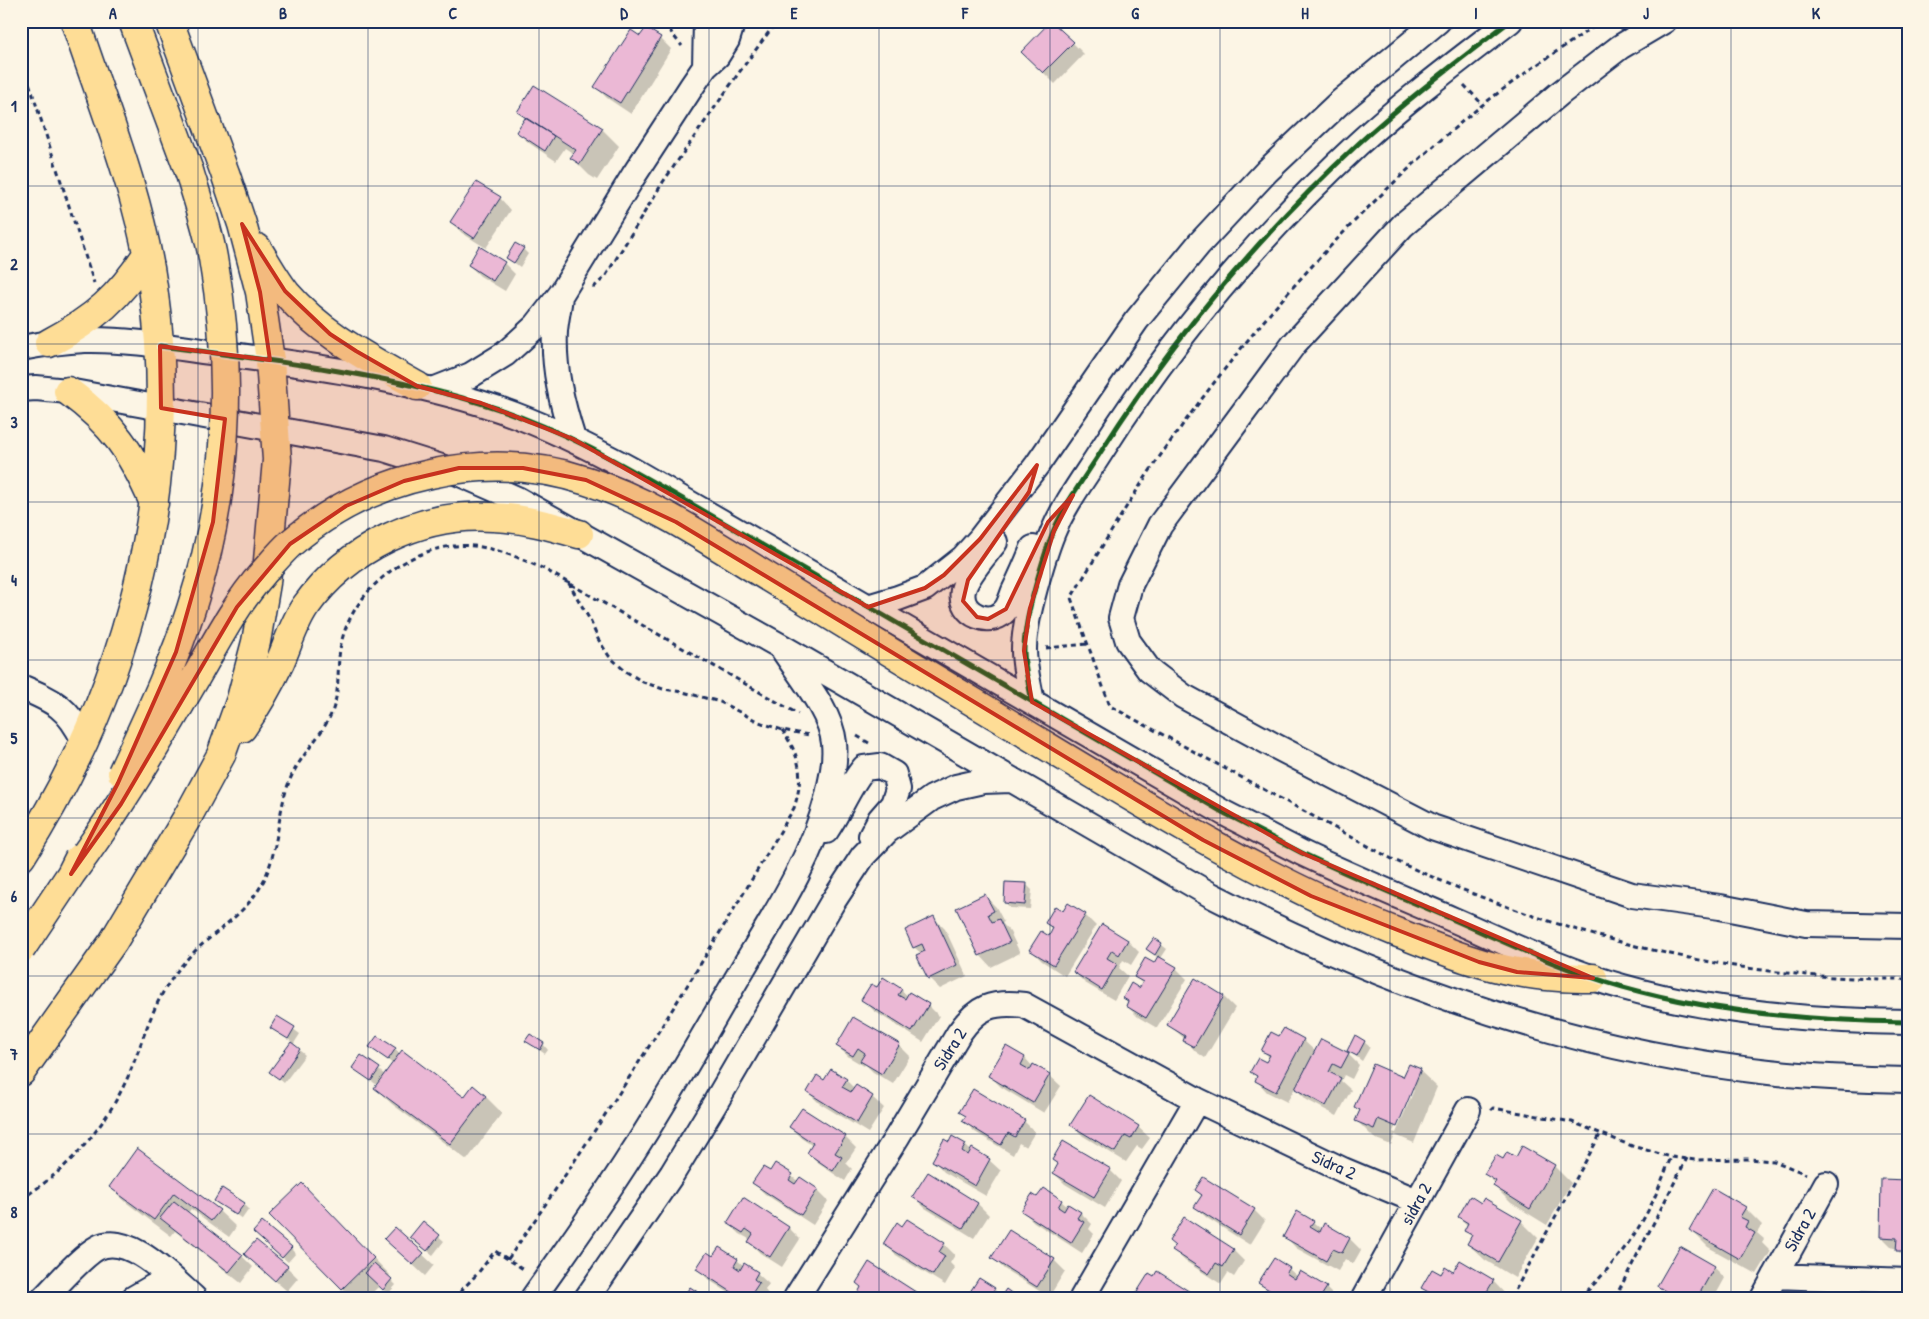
<svg xmlns="http://www.w3.org/2000/svg" width="1929" height="1319" viewBox="0 0 1929 1319" font-family="'Patrick Hand',sans-serif">
  <rect width="100%" height="100%" fill="#fcf5e5"/>
  <filter id="ink" filterUnits="userSpaceOnUse"><feTurbulence type="fractalNoise" baseFrequency=".02" numOctaves="2"/><feDisplacementMap in="SourceGraphic" scale="10" xChannelSelector="R" yChannelSelector="G"/><feConvolveMatrix kernelMatrix="1 2 1 2 8 2 1 2 1" color-interpolation-filters="sRGB"/></filter>
  <g filter="url(#ink)">
    <path fill="#0003" fill-rule="evenodd" d="M1052,22L1084,54L1055,84L1023,52Z
      M641,38H660L671,49L631,114L607,98L596,87Z
      M518,112L602,129L619,146L597,180L589,175L572,158L574,154L565,148L556,161L529,143L518,132L526,119Z
      M500,198L511,210L486,248L462,233L451,222Z
      M523,249L528,254L520,267L508,258Z
      M504,263L515,274L505,291L480,276L469,265Z
      M1026,884L1032,890L1030,909L1010,908L1005,902Z
      M985,896L996,907L1004,922L1002,923L1010,932L1020,953L991,967L980,955Z
      M1063,913L1085,915L1096,926L1065,976L1042,961L1031,950L1049,938L1053,930L1046,923Z
      M934,918L945,929L967,976L940,989L929,978L922,954L914,947Z
      M1102,925L1128,941L1139,952L1131,965L1123,960L1119,968L1128,976L1114,1000L1085,983L1074,972Z
      M1154,939L1167,949L1161,958L1176,968L1187,979L1157,1028L1138,1017L1127,1006L1129,1002L1124,997L1140,990L1143,984L1135,977L1154,964L1158,958L1148,949Z
      M1196,980L1224,997L1235,1008L1205,1058L1195,1051L1185,1039L1169,1025Z
      M877,989L901,990L908,996L928,1005L939,1016L923,1042L874,1011L863,999Z
      M278,1018L300,1034L293,1045L305,1055L284,1083L271,1072L292,1042L272,1028Z
      M378,1038L465,1099L485,1096L502,1113L467,1160L392,1104L375,1088L377,1085L353,1067L361,1056L385,1075L393,1064L371,1047Z
      M1280,1038L1303,1040L1316,1052L1348,1054L1359,1065L1352,1079L1344,1075L1341,1081L1351,1090L1337,1116L1307,1100L1295,1088L1287,1102L1267,1092L1256,1080L1258,1078L1252,1072L1267,1064L1270,1058L1263,1051Z
      M527,1041L543,1044L548,1050L545,1054Z
      M1364,1042L1370,1047L1362,1061L1349,1051Z
      M899,1045L910,1056L893,1084L873,1072L865,1064L864,1066L849,1057L837,1046Z
      M1006,1047L1025,1058L1033,1067L1049,1075L1061,1086L1044,1113L1001,1087L990,1076Z
      M1409,1066L1420,1071L1437,1087L1414,1143L1395,1135L1391,1145L1374,1138L1357,1121L1361,1112L1356,1107L1404,1079ZM1411,1090H1414L1396,1133L1393,1132Z
      M846,1080L855,1089L872,1097L884,1108L868,1133L819,1103L808,1092Z
      M1089,1097L1138,1127L1150,1138L1142,1149L1137,1146L1126,1162L1083,1136L1072,1125Z
      M961,1112L1024,1121L1035,1132L1026,1147L1019,1143L1013,1155L975,1132L964,1121L966,1117Z
      M790,1127L845,1137L856,1148L846,1163L852,1169L845,1181L819,1164L808,1153L813,1146L801,1138Z
      M950,1144L965,1145L972,1152L989,1160L1001,1171L986,1196L944,1172L933,1160Z
      M1522,1148L1554,1166L1571,1183L1547,1225L1511,1203L1494,1186L1496,1184L1486,1174L1503,1160L1516,1158Z
      M138,1150L219,1211L236,1227L229,1237L191,1209L187,1214L242,1256L253,1267L241,1283L175,1231L171,1236L127,1203L110,1187Z
      M1053,1160L1110,1170L1121,1181L1105,1208L1065,1184L1054,1173L1059,1165Z
      M776,1164L799,1182L800,1179L817,1190L828,1201L813,1225L765,1194L754,1183L770,1173Z
      M1908,1182V1261L1898,1251V1248H1893L1882,1237Z
      M1196,1190L1254,1210L1265,1221L1250,1245L1207,1218L1195,1207L1202,1196Z
      M914,1197L978,1204L989,1215L974,1238L925,1208Z
      M1038,1199L1061,1201L1068,1207L1069,1206L1081,1213L1092,1224L1089,1229L1094,1234L1082,1253L1034,1222L1023,1211Z
      M216,1200L244,1204L249,1209L242,1219Z
      M319,1202L390,1275L388,1277L396,1285L388,1294L379,1286L367,1298H352L271,1215Z
      M1482,1205L1521,1221L1538,1238L1515,1278L1485,1260L1468,1244L1472,1237L1465,1230L1468,1226L1459,1217Z
      M1745,1208L1762,1225L1757,1233L1764,1239L1762,1242L1771,1251L1757,1274L1708,1247L1691,1230Z
      M1313,1222L1322,1230L1325,1225L1350,1239L1361,1250L1353,1264L1345,1259L1338,1271L1296,1248L1285,1236Z
      M423,1223L444,1241L433,1255L416,1242Z
      M729,1223L789,1228L800,1239L782,1267L760,1253L749,1242L751,1240L740,1234Z
      M395,1229L434,1265L425,1276L397,1250Z
      M259,1237L291,1248L296,1253L288,1262Z
      M885,1244H944L955,1255L950,1263L955,1268L945,1285L896,1255Z
      M1174,1250H1233L1244,1261L1234,1277L1228,1273L1221,1284L1185,1261Z
      M714,1258L737,1260L744,1266L745,1265L757,1273L769,1284L765,1290L769,1295L767,1298H737L709,1280L698,1269Z
      M993,1258L1054,1260L1065,1271L1049,1297L1004,1269Z
      M257,1265L287,1267L298,1278L287,1291Z
      M1714,1267L1725,1278L1714,1298H1666L1667,1295L1658,1286Z
      M1289,1269L1298,1277L1326,1288L1336,1298H1277L1260,1283Z
      M1453,1274L1493,1281L1509,1298H1432L1423,1288L1441,1276Z
      M994,1289L1002,1297L1016,1298H967Z"/>
    <path fill="#ebb8d5" stroke="#1b2f5e" d="M1051,21L1074,42L1043,73L1021,52Z
      M646,28L661,37L620,103L594,87L631,30L640,36Z
      M534,85L603,128L580,164L570,158L576,150L517,112Z
      M525,118L554,136L545,151L516,132Z
      M476,182L501,197L474,238L450,222Z
      M515,243L524,248L514,263L506,258Z
      M479,246L505,262L493,281L468,265Z
      M1005,882L1027,883L1025,905L1004,903Z
      M985,894L994,911L988,914L992,922L999,919L1010,942L979,956L956,908Z
      M1068,903L1086,914L1054,965L1029,950L1041,931L1049,936L1053,928L1045,923L1055,906L1063,911Z
      M934,916L957,965L928,979L916,955L925,951L922,944L913,948L905,930Z
      M1102,924L1128,940L1119,955L1112,950L1107,958L1117,964L1102,990L1073,972Z
      M1154,938L1162,943L1155,955L1146,949Z
      M1158,956L1177,967L1146,1018L1126,1006L1128,1001L1123,998L1131,983L1139,988L1143,982L1134,977L1145,958L1154,963Z
      M883,977L902,989L898,995L905,999L909,992L929,1004L912,1032L861,1000L871,984L877,987Z
      M1195,978L1224,996L1194,1047L1183,1041L1185,1036L1167,1025Z
      M277,1016L295,1027L288,1039L270,1028Z
      M853,1017L900,1044L882,1074L860,1061L865,1053L858,1048L853,1056L836,1046Z
      M1284,1028L1304,1039L1276,1092L1255,1081L1257,1076L1250,1072L1258,1058L1266,1062L1270,1055L1261,1051L1271,1032L1279,1036Z
      M530,1034L544,1043L540,1050L525,1041Z
      M1355,1035L1365,1041L1357,1056L1347,1051Z
      M377,1036L396,1048L388,1060L369,1047Z
      M1321,1039L1349,1053L1341,1068L1333,1064L1329,1072L1341,1078L1326,1106L1295,1089Z
      M291,1042L300,1049L279,1079L269,1072Z
      M1006,1046L1025,1057L1021,1065L1030,1070L1033,1064L1050,1074L1033,1103L988,1076Z
      M402,1050L464,1097L473,1085L486,1096L450,1144L374,1088Z
      M361,1055L380,1068L371,1081L352,1068Z
      M1373,1064L1403,1077L1409,1064L1421,1069L1397,1127L1378,1119L1374,1129L1355,1121L1360,1110L1354,1107Z
      M831,1069L847,1079L842,1087L851,1092L856,1085L873,1096L857,1123L807,1092L817,1075L824,1080Z
      M973,1089L1025,1120L1015,1137L1008,1133L1001,1145L962,1121L966,1116L959,1112Z
      M1089,1095L1139,1126L1131,1139L1125,1136L1115,1152L1070,1125Z
      M802,1108L846,1136L835,1153L842,1157L833,1171L807,1153L813,1143L789,1127Z
      M952,1136L966,1144L962,1151L968,1155L972,1148L990,1159L975,1186L932,1161L944,1139L949,1142Z
      M1063,1141L1111,1169L1094,1197L1053,1173L1058,1164L1052,1160Z
      M1522,1146L1555,1165L1530,1209L1493,1186L1496,1181L1484,1174L1496,1155L1503,1159L1507,1152L1516,1157Z
      M137,1148L220,1210L211,1221L174,1193L154,1220L109,1187Z
      M775,1163L793,1174L789,1180L795,1184L800,1177L818,1189L801,1215L752,1183L763,1167L770,1171Z
      M928,1172L978,1203L963,1228L912,1197Z
      M1203,1177L1255,1209L1239,1235L1194,1207L1202,1195L1195,1190Z
      M1881,1179L1908,1180V1251H1896L1897,1238L1880,1237Z
      M302,1183L374,1258L342,1289L269,1215Z
      M222,1188L245,1203L236,1215L214,1201Z
      M1044,1188L1062,1200L1058,1207L1064,1211L1068,1204L1081,1212L1077,1218L1084,1222L1071,1243L1021,1211L1032,1194L1037,1197Z
      M1713,1188L1746,1207L1740,1217L1748,1221L1745,1227L1755,1233L1740,1259L1689,1230Z
      M1470,1196L1481,1203L1484,1198L1522,1220L1498,1262L1467,1244L1472,1235L1464,1231L1468,1223L1458,1217Z
      M743,1197L789,1227L770,1257L748,1242L753,1234L746,1229L743,1233L727,1223Z
      M174,1201L243,1255L229,1272L160,1218Z
      M1297,1211L1314,1221L1310,1226L1320,1232L1324,1223L1350,1238L1342,1253L1333,1249L1326,1261L1283,1237Z
      M1184,1217L1234,1249L1223,1267L1216,1263L1209,1274L1172,1250L1175,1246L1169,1241Z
      M907,1219L945,1243L939,1252L945,1256L933,1275L883,1244L897,1222L902,1226Z
      M423,1221L440,1235L427,1251L410,1237Z
      M262,1222L292,1247L282,1258L253,1232Z
      M395,1227L424,1253L413,1265L384,1239Z
      M1009,1230L1055,1259L1037,1287L991,1258Z
      M256,1240L288,1266L275,1281L244,1254Z
      M1680,1246L1715,1266L1697,1298H1664L1667,1292L1657,1286Z
      M719,1247L738,1259L734,1266L740,1270L744,1263L758,1272L754,1279L759,1283L749,1298H741L696,1269L707,1252L713,1256Z
      M1274,1258L1290,1268L1286,1273L1295,1279L1300,1271L1327,1287L1320,1298H1315L1311,1295L1309,1298H1282L1258,1283Z
      M1460,1260L1494,1280L1483,1298H1432L1434,1295L1421,1288L1432,1269L1441,1274L1445,1267L1453,1272Z
      M869,1262L919,1294L917,1298H861L857,1295L861,1287L856,1283Z
      M374,1263L392,1279L383,1290L365,1273Z
      M1157,1271L1195,1295L1193,1298H1145L1137,1292L1149,1273L1154,1276Z
      M979,1278L995,1288L992,1293L1000,1298H966Z
      M690,1287L707,1298H682Z
      M1006,1289L1018,1298H1000Z"/>
    <g fill="none" stroke-linecap="round" stroke-linejoin="round">
      <defs>
        <path id="minor" d="M1664,21L1620,47L1559,94L1403,225L1294,344L1160,525L1130,585L1121,618L1128,641L1149,670L1183,696L1275,746L1432,827L1632,895L1720,907L1806,924L1908,926
          M705,67L706,21
          M560,296C559,307 556,319 555,331C553,369 562,404 573,439
          M21,348C42,344 64,341 85,340C131,339 178,348 224,354C310,365 397,378 480,403C533,419 583,444 632,470L1224,813C1250,826 1276,840 1302,853C1352,877 1403,898 1454,920C1509,944 1565,971 1623,987C1715,1013 1813,1021 1908,1022
          M21,389L36,388L68,391L384,449L451,470L517,499L782,647L1211,895C1385,985 1573,1051 1769,1072C1815,1077 1861,1079 1908,1080
          M433,390L471,375L505,354L536,326L561,294L634,175L692,86L705,67L717,56L727,40L733,21
          M995,542C986,554 966,576 963,590C958,615 993,629 1007,608C1010,603 1012,596 1014,591C1021,577 1027,563 1033,548
          M868,607L898,598L925,588L963,558L980,539L1037,465L1136,321L1199,244L1267,171L1339,103L1438,21
          M21,687C54,701 68,707 84,741
          M1032,702C1029,685 1024,667 1024,650C1024,633 1028,615 1032,599C1038,576 1044,554 1053,532C1065,503 1085,477 1102,450C1173,338 1260,235 1358,144C1406,100 1458,61 1510,21
          M826,831C840,811 848,787 864,768L880,766L894,774L898,789L893,804L880,819L871,836
          M1775,1276L1908,1281
          M44,1298C57,1285 82,1256 97,1248C128,1231 172,1279 194,1298
          M134,1298L153,1287L177,1284
          M533,1298C566,1251 600,1204 631,1155C667,1100 699,1043 732,987C767,926 809,867 827,799C831,781 836,762 834,743C831,712 801,677 784,651
          M587,1298L672,1174L714,1105L832,903L863,856L887,831L932,798L956,787L983,781L1011,780
          M796,1298L897,1137L959,1033C977,1007 992,1001 1024,1005L1197,1100L1343,1170L1417,1201
          M1082,1298L1197,1100
          M1364,1298L1468,1110
          M1763,1298L1826,1184"/>
        <path id="major" d="M133,21L189,171
          M257,248C266,262 275,279 286,293C322,335 370,359 417,386
          M49,343C94,319 119,298 147,254
          M68,391C114,425 131,451 154,503
          M995,715C1125,793 1254,876 1396,932C1435,947 1476,965 1518,972C1543,977 1568,978 1593,978
          M242,728C256,708 269,685 280,662C288,644 294,623 305,607C347,548 421,512 493,517C523,518 551,526 579,534
          M21,857C129,688 182,487 153,287C140,195 104,108 75,21
          M21,1072L113,942L187,818L221,755L241,699L256,642L266,583L277,460L270,360L260,292L242,224L225,173L169,21"/>
      </defs>
      <use href="#minor" stroke="#1b2f5e" stroke-width="28"/>
      <use href="#major" stroke="#1b2f5e" stroke-width="31"/>
      <path stroke="#1b2f5e" stroke-width="3" stroke-dasharray="5 4" stroke-linecap="butt" d="M666,21L672,34L682,46
        M1602,21C1553,54 1502,87 1457,126C1351,216 1257,321 1176,434C1137,486 1105,542 1071,598L1110,706L1392,859C1553,934 1730,981 1908,979
        M21,58L94,283
        M1464,85L1483,105
        M593,288L605,277L663,182L738,74L777,21
        M568,582L590,620L598,639L609,656L625,671L643,682L663,689L683,692L720,702L759,722L782,730L809,735
        M1046,648L1087,644
        M857,736L869,743
        M1491,1110L1493,1108L1572,1122L1632,1146L1671,1157L1695,1160L1749,1159L1774,1161L1806,1174
        M21,1199C70,1169 108,1124 130,1072C143,1041 151,1008 171,980C180,966 192,953 205,942C227,923 251,907 264,880C279,848 277,814 289,782C299,756 321,738 332,712C341,688 336,667 341,644C353,587 416,540 474,546C499,549 522,559 544,569L798,714
        M508,1259C610,1112 704,962 794,808C804,777 801,757 782,730
        M454,1298L478,1273L495,1251L525,1270
        M1511,1298L1601,1133
        M1580,1298C1609,1270 1634,1240 1652,1203C1659,1188 1665,1172 1671,1157
        M1615,1298L1687,1158"/>
      <use href="#minor" stroke="#fcf5e5" stroke-width="24"/>
      <use href="#major" stroke="#fedd96" stroke-width="28"/>
      <defs>
        <path id="major-bridge" d="M122,773C147,719 173,665 191,609C228,496 234,375 213,258C208,229 198,200 189,171
          M71,874C115,815 152,753 189,689C212,650 233,607 263,573C272,563 281,552 291,543C371,474 487,448 587,481C657,503 719,548 781,585C852,629 923,672 995,715
          M21,949L71,874L79,858"/>
      </defs>
      <use href="#major-bridge" stroke="#1b2f5e" stroke-width="31" stroke-linecap="butt"/>
      <use href="#major-bridge" stroke="#fedd96" stroke-width="28"/>
      <defs>
        <path id="cycleway" d="M160,346C266,360 377,372 480,403C557,426 626,466 695,506L1224,813C1250,826 1276,840 1302,853C1352,877 1403,898 1454,920C1509,944 1565,971 1623,987C1715,1013 1813,1021 1908,1022
          M1032,702C1029,685 1024,667 1024,650C1024,633 1028,615 1032,599C1038,576 1044,554 1053,532C1065,503 1085,477 1102,450C1173,338 1260,235 1358,144C1406,100 1458,61 1510,21"/>
      </defs>
      <use href="#cycleway" stroke="#fcf5e5" stroke-width="8"/>
      <use href="#cycleway" stroke="#1b5e20" stroke-width="5"/>
    </g>
  </g>
  <path fill="#c8321e" fill-opacity="0.2" stroke="#c8321e" stroke-width="4" stroke-linejoin="round" d="M242,224L285,291L330,334L356,351L417,386L481,403L573,439L868,607L925,588L944,575L980,539L1037,465L1029,492L968,580L963,601L977,617L988,619L1006,609L1048,522L1073,495L1054,531L1030,608L1024,651L1032,702L1302,853L1593,978L1517,972L1479,962L1311,896L1203,840L676,522L586,480L523,468H459L404,481L346,506L290,544L237,607L121,804L71,874L118,783L176,652L213,522L225,419L161,408L160,346L270,360L260,292Z"/>
  <path fill="none" stroke="#1b2f5e" stroke-width="1" stroke-opacity="0.55" d="M198,21V1298M368,21V1298M539,21V1298M709,21V1298M879,21V1298M1050,21V1298M1220,21V1298M1390,21V1298M1561,21V1298M1731,21V1298M21,186H1908M21,344H1908M21,502H1908M21,660H1908M21,818H1908M21,976H1908M21,1134H1908"/>
  <g text-anchor="middle" stroke-width="4.5" stroke-linejoin="round" paint-order="stroke">
    <g font-size="18" fill="#1b2f5e" stroke="#fcf5e5">
      <text transform="translate(950 1049) rotate(-58)" y="6">Sidra 2</text>
      <text transform="translate(1334 1165) rotate(24)" y="6">Sidra 2</text>
      <text transform="translate(1416 1204) rotate(-61)" y="6">sidra 2</text>
      <text transform="translate(1800 1230) rotate(-61)" y="6">Sidra 2</text>
    </g>
  </g>
  <rect width="1929" height="1319" fill="none" stroke="#fcf5e5" stroke-width="55"/>
  <rect x="28" y="28" width="1874" height="1264" fill="none" stroke="#1b2f5e" stroke-width="2"/>
  <g font-size="16" text-anchor="middle" font-weight="bold" fill="#1b2f5e">
    <text x="113" y="19">A</text>
    <text x="283" y="19">B</text>
    <text x="453" y="19">C</text>
    <text x="624" y="19">D</text>
    <text x="794" y="19">E</text>
    <text x="965" y="19">F</text>
    <text x="1135" y="19">G</text>
    <text x="1305" y="19">H</text>
    <text x="1476" y="19">I</text>
    <text x="1646" y="19">J</text>
    <text x="1816" y="19">K</text>
    <text x="14" y="112">1</text>
    <text x="14" y="270">2</text>
    <text x="14" y="428">3</text>
    <text x="14" y="586">4</text>
    <text x="14" y="744">5</text>
    <text x="14" y="902">6</text>
    <text x="14" y="1060">7</text>
    <text x="14" y="1218">8</text>
  </g>
</svg>
